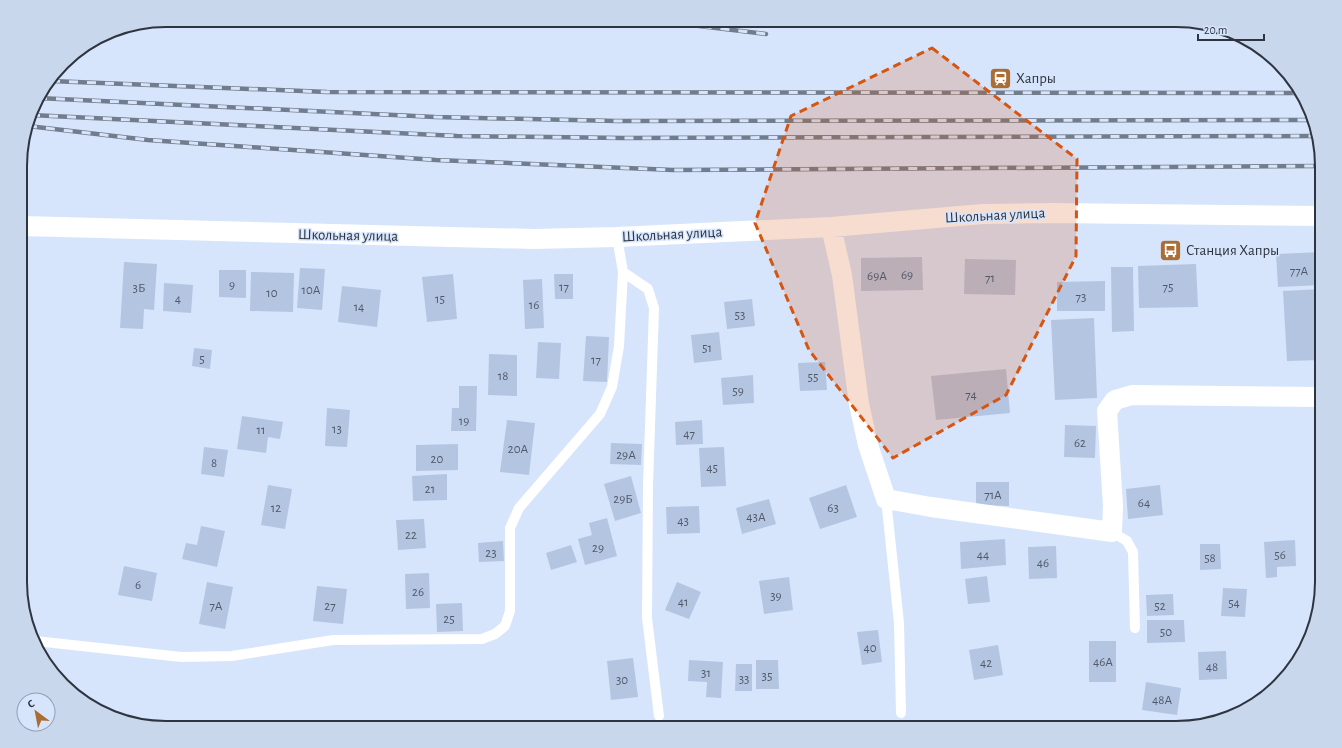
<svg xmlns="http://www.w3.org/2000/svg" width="1342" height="748" viewBox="0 0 1342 748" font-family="'Alegreya Sans',sans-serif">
  <rect width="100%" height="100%" fill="#d6e5fc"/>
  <path fill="#b4c5e2" d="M1322,252V285L1278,287L1276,254Z
    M922,257L923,290L861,291V258Z
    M965,259L1016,260L1015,295L964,294Z
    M124,262L157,264L154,310L144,309L143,329L120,328Z
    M1196,264L1198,307L1139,308L1138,266Z
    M1111,267H1133L1134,331L1112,332Z
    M300,268L325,269L322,310L297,308Z
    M219,270H246V298L219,297Z
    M251,272L294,273L293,312L250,311Z
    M453,274L457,319L427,322L422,277Z
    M554,274H573V299H555Z
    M542,279L544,328L525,329L523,280Z
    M1105,281V311H1057V282Z
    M164,283L193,285L191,313L163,311Z
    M342,286L381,290L377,327L338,322Z
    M1322,289V360L1287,361L1283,291Z
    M752,299L755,326L727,329L724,302Z
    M1094,318L1097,398L1055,400L1051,320Z
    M719,332L722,360L694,363L691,335Z
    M586,336L609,337L607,382L583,381Z
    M538,342L561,343L559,379L536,378Z
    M194,348L212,350L210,369L192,366Z
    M489,354L517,355V396L488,395Z
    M825,362L827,390L800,391L798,363Z
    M1006,369L1010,413L936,420L931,376Z
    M753,375L754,403L723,405L721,378Z
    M459,386H477L476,431H451L452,408H459Z
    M327,408L350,410L347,447L325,446Z
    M242,416L283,422L280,439L268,437L266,453L237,449Z
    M507,420L535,423L529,475L500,472Z
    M702,420L703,444L676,445L675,422Z
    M1065,425L1096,426L1095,458L1064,457Z
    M611,443L642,444L641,465L610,464Z
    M458,444V470L416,471V445Z
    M204,447L228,450L224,477L201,474Z
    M724,447L726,486L701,487L699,448Z
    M447,474V500L413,501L412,476Z
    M631,476L641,513L615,521L604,484Z
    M976,482H1009V506L976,505Z
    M268,485L292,489L285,529L261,525Z
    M846,485L857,517L820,529L809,498Z
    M1160,485L1163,515L1128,519L1126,489Z
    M769,499L776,524L742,534L736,508Z
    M699,506L700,533L667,534L666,507Z
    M607,518L617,556L585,565L578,539L592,535L589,523Z
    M424,519L426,548L398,550L396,520Z
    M201,526L225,531L217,567L182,559L186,543L197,545Z
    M1005,539L1006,565L961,569L960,542Z
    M1295,540L1296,566L1277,567V577L1266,578L1264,542Z
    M503,541L504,561L479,562L478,543Z
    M1200,544H1220L1221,569L1200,570Z
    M571,545L577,562L551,570L546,553Z
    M1056,546L1057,578L1029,579L1028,547Z
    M124,566L157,573L152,601L118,595Z
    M429,573L430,608L406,609L405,574Z
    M987,576L990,602L968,604L965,579Z
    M789,577L793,610L764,614L759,581Z
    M207,582L233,587L225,629L199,624Z
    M677,582L701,592L689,619L665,610Z
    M317,586L347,589L343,624L313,621Z
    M1223,588L1247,589L1245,617L1221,616Z
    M1173,594L1174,615L1147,616L1146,595Z
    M462,603L463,631L437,632L436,604Z
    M1147,620H1184L1185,642L1147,643Z
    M878,630L882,662L862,665L857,632Z
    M1089,641H1116V682H1089Z
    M998,645L1003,675L974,680L969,650Z
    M1226,651L1227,679L1199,680L1198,652Z
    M633,658L638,697L611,700L607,661Z
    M689,660L723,662L721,698L706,697L707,682L688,681Z
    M756,660H778L779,689H756Z
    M736,664H752V691H735Z
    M1146,682L1181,688L1177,715L1142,710Z"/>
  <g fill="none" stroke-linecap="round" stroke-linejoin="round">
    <path stroke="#fff" stroke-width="10" d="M623,272L648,289L654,308L648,485L647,618L659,716
      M886,499L899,623L901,713
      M1112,532L1127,541L1133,552L1135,628
      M36,641L181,657L232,656L333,640L482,639L495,634L505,626L510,611V528L519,508L600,414L612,387L619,346L623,272L617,237"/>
    <path stroke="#fff" stroke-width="20" d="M21,226L534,239L617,237L831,227L983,214L1052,213L1322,216
      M831,227L842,275L859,404L868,445L886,499L931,507L1112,532L1113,506L1107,411L1115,400L1132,395L1322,397"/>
    <defs>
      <path id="rail" d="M649,20L766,34
        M51,81L327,92L1300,93
        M38,98L435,117L616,121L1309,120
        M31,115L457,136L624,138L1315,136
        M28,126L148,140L436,160L673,170L1322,166"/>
    </defs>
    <use href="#rail" stroke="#727c8c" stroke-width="4.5"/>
    <use href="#rail" stroke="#d6e5fc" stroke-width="3" stroke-dasharray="9" stroke-linecap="butt"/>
  </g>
  <path fill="#d55511" fill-opacity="0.2" stroke="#d55511" stroke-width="3" stroke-dasharray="8 5" stroke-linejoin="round" d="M932,48L1077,159L1076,256L1006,395L893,458L809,350L755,223L791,116Z"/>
  <defs>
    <symbol id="station-square" viewBox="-11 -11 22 22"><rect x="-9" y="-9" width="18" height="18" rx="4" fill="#ac6d33" stroke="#d6e5fc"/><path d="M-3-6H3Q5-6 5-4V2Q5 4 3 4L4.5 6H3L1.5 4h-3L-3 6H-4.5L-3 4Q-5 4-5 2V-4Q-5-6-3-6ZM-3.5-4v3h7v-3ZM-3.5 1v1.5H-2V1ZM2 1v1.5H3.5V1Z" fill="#fff"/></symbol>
    <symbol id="bus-square" viewBox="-11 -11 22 22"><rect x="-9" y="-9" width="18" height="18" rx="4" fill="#ac6d33" stroke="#d6e5fc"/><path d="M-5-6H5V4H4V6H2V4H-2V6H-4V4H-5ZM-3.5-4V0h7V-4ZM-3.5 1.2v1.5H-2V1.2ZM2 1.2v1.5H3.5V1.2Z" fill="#fff"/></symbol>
  </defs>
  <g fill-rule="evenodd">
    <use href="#station-square" x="988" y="66" width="25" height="25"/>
    <use href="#bus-square" x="1158" y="238" width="25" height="25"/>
  </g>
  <g text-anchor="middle" stroke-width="3" stroke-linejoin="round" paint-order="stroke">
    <g font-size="13" fill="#505968">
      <text x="1299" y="275">77А</text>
      <text x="907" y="279">69</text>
      <text x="877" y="280">69А</text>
      <text x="990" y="282">71</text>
      <text x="232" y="289">9</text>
      <text x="564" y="291">17</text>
      <text x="1168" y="291">75</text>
      <text x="139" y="292">3Б</text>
      <text x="311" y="294">10А</text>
      <text x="272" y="297">10</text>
      <text x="1081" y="301">73</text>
      <text x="178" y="303">4</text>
      <text x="440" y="303">15</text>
      <text x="534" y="309">16</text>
      <text x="359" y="311">14</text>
      <text x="740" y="319">53</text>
      <text x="707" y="352">51</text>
      <text x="202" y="363">5</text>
      <text x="596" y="364">17</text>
      <text x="503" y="380">18</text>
      <text x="813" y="381">55</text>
      <text x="738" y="395">59</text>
      <text x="971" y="399">74</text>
      <text x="464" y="425">19</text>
      <text x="337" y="433">13</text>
      <text x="261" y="434">11</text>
      <text x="689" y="438">47</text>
      <text x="1080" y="447">62</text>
      <text x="518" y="453">20А</text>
      <text x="626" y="459">29А</text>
      <text x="437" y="463">20</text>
      <text x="214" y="467">8</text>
      <text x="712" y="472">45</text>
      <text x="430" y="493">21</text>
      <text x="993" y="499">71А</text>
      <text x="623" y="503">29Б</text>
      <text x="1144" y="507">64</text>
      <text x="276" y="512">12</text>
      <text x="833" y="512">63</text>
      <text x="756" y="521">43А</text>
      <text x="683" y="525">43</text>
      <text x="411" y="539">22</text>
      <text x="598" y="552">29</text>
      <text x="491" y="557">23</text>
      <text x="983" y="559">44</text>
      <text x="1280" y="559">56</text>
      <text x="1210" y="562">58</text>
      <text x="1043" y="567">46</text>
      <text x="138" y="589">6</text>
      <text x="418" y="596">26</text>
      <text x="776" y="600">39</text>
      <text x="683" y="606">41</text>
      <text x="1234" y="607">54</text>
      <text x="216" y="610">7А</text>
      <text x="330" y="610">27</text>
      <text x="1160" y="610">52</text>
      <text x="449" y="623">25</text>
      <text x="1166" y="636">50</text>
      <text x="870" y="652">40</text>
      <text x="1103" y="666">46А</text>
      <text x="986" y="667">42</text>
      <text x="1212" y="671">48</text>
      <text x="706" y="677">31</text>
      <text x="767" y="680">35</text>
      <text x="744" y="683">33</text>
      <text x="622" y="684">30</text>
      <text x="1162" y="704">48А</text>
    </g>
    <g font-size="15" fill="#2e3540" stroke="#d6e5fc" text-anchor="start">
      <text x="1016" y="83">Хапры</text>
      <text x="1186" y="255">Станция Хапры</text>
    </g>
    <g font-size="15" fill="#2e3540" stroke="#d6e5fc">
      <text transform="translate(995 215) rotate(-3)" y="5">Школьная улица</text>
      <text transform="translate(672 234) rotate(-3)" y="5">Школьная улица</text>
      <text transform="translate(348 235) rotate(1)" y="5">Школьная улица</text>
    </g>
  </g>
  <path d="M0 0H1342V748H0ZM166 27H1176A139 139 0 0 1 1315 166V582A139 139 0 0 1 1176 721H166A139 139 0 0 1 27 582V166A139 139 0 0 1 166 27Z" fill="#c9d7ed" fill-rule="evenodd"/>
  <path fill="none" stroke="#2e3540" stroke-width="2" d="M166 27H1176A139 139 0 0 1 1315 166V582A139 139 0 0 1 1176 721H166A139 139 0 0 1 27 582V166A139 139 0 0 1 166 27Z"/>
  <g transform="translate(36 712) rotate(328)"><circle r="19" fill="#d6e5fc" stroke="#939fb1"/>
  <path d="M0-3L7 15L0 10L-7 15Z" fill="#ac6d33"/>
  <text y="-6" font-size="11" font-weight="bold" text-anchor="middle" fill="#2e3540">С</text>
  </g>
  <path d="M1198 34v6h66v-6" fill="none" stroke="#2e3540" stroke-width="2"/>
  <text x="1204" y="34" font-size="12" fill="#2e3540" stroke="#d6e5fc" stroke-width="3" paint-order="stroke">20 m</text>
</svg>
